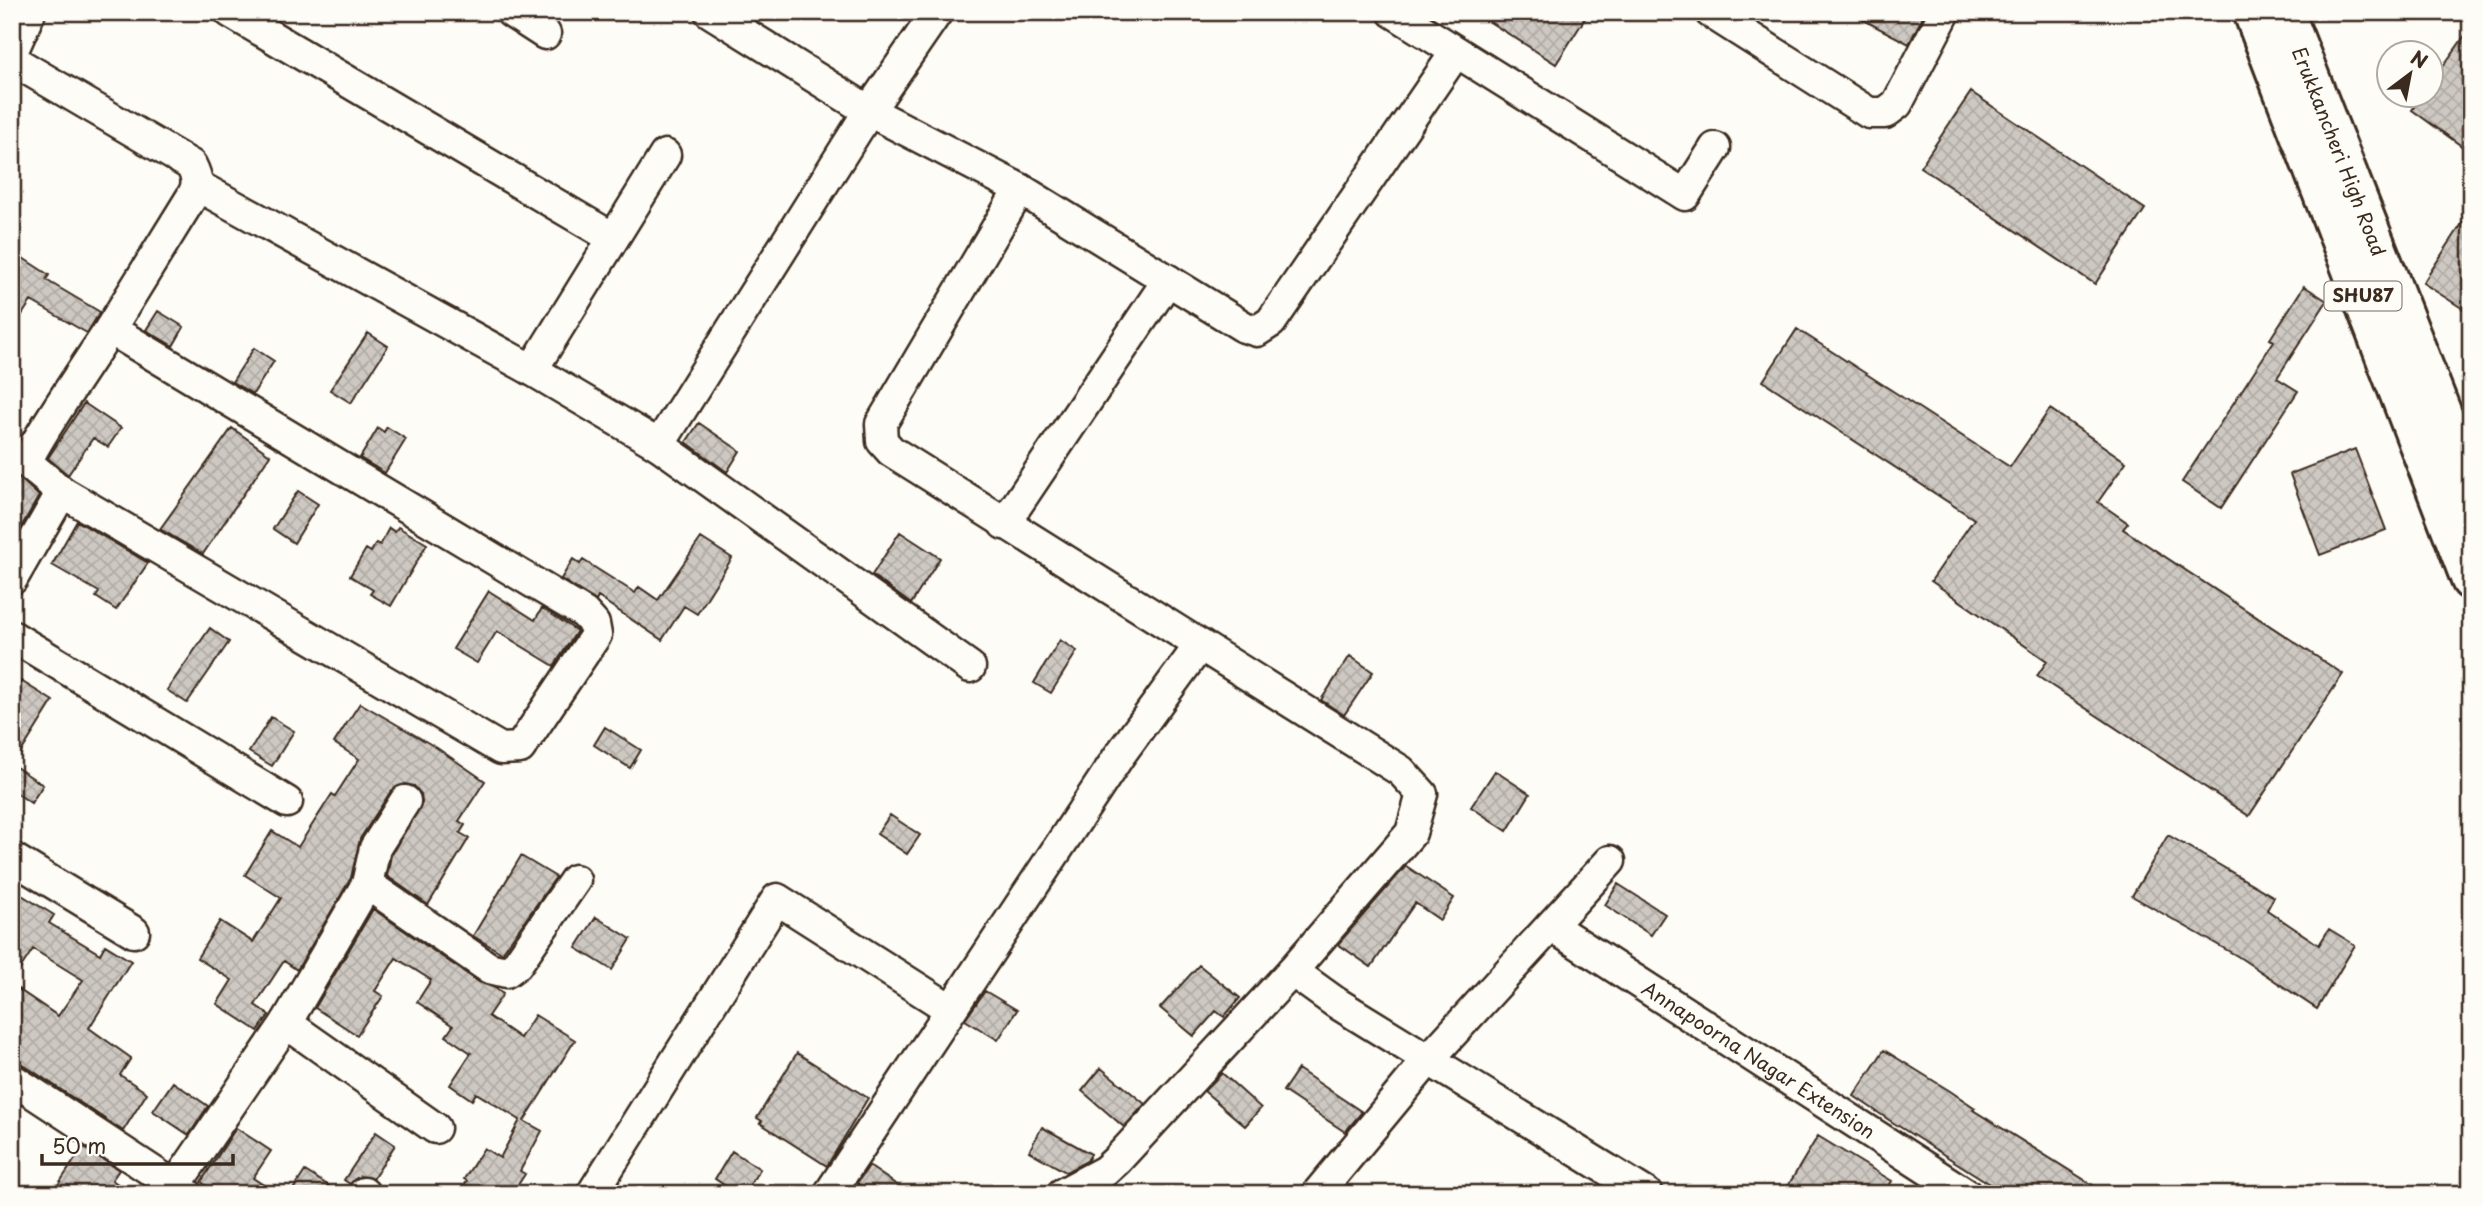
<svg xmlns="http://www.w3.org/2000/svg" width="2483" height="1206" viewBox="0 0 2483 1206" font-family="'Playpen Sans',sans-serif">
  <defs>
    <pattern id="building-cross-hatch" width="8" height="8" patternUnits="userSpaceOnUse" patternTransform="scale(1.75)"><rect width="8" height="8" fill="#cdc8c2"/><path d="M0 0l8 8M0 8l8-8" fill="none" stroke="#b1aca6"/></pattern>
  </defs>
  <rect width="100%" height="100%" fill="#fdfcf7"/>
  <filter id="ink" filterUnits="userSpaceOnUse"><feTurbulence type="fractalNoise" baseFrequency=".0143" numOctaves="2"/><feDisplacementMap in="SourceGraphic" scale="14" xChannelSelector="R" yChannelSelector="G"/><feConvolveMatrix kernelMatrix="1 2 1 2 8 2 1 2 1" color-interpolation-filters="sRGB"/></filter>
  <g filter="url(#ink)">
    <path fill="url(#building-cross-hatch)" stroke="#3b2a1e" stroke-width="2" d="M1474,12H1589L1556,64Z
      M1848,12H1925L1909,44Z
      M2471,27V136L2463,147L2412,110L2423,94H2431V83Z
      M1971,92L2145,209L2095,284L1920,167Z
      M2471,210V314L2423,283Z
      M12,251L49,275L46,280L100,312L87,333L31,301L12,330Z
      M2304,286L2327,301L2277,378L2298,391L2221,508L2182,482L2274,341L2270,339Z
      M158,311L184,327L173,346L146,330Z
      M1797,329L2010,467L2050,409L2126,462L2098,502L2128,523L2123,529L2343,674L2249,816L2037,676L2047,661L1931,581L1974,519L1763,381Z
      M368,333L388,346L351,403L330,390Z
      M254,348L274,361L253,394L232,382Z
      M84,403L121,428L108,447L93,438L68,475L48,458Z
      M699,423L740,451L727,472L686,442Z
      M387,427L406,439L385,473L360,458L378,428L384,432Z
      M232,428L270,455L203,554L160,529Z
      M2355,449L2386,530L2320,555L2290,474Z
      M12,471L39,496L12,543Z
      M298,491L318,504L294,543L273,529Z
      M77,521L148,563L116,610L96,597L99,592L52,565Z
      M398,527L427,544L391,606L370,594L373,590L350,576L366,549L371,552L376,543L380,545L389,528L395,532Z
      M900,532L940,558L911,604L872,575Z
      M701,538L732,558L697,614L684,606L662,640L598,597L596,601L561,579L573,559L580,564L583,560L635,593L639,587L658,600Z
      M489,591L535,620L542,608L577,631L554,666L497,631L477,663L453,649Z
      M210,628L229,642L187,703L167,690Z
      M1060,640L1077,651L1051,693L1034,683Z
      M1350,656L1373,672L1344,715L1321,700Z
      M21,681L53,701L13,765L43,785L31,803L12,790V694Z
      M360,703L437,748L485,781L459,821L465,825L460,833L469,838L428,905L387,876L391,855L422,802L421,794L414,786L405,784L391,791L360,839L351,878L297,970L284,961L255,1005L269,1015L258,1031L217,1004L232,980L197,958L220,921L253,942L281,898L245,875L272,831L298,847L332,794L335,796L359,759L334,743Z
      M271,717L294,731L272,766L249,752Z
      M605,727L641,750L630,768L594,745Z
      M1495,771L1530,794L1507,831L1471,807Z
      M890,815L920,835L907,854L877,834Z
      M2168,835L2274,897L2267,910L2319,945L2329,929L2355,945L2317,1009L2239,957L2132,896Z
      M521,856L556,877L502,953L473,936Z
      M1406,866L1454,898L1440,920L1415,903L1371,967L1338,944Z
      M1618,884L1665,914L1651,935L1605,905Z
      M12,889L54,915L49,923L100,954L105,945L131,961L89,1028L131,1058L120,1075L147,1093L123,1131L22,1064L12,1062V985L58,1016L83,980L33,949L12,981Z
      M373,909L479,982L495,988L503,994L488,1016L520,1038L535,1015L575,1040L524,1121L542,1131L520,1171L525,1174L512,1194H459L467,1181L464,1179L484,1148L500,1158L520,1120L476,1093L472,1100L450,1085L471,1053L446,1036L453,1026L417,1002L431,980L396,958L375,991L383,996L357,1035L315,1008Z
      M596,917L631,939L612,970L576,948Z
      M1199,965L1240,998L1224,1017L1216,1011L1194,1036L1160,1008Z
      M985,991L1017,1010L998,1040L965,1020Z
      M1884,1050L1950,1091L1975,1108L1973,1110L2107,1194H2006L1889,1120L1854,1096Z
      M797,1053L868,1098L827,1166L760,1123L762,1121L757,1118Z
      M1101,1068L1145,1104L1124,1127L1082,1091Z
      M1298,1069L1362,1112L1345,1132L1283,1091Z
      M1222,1073L1261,1108L1245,1126L1204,1091Z
      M173,1082L208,1106L189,1135L153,1111Z
      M1042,1127L1091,1154L1087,1161L1066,1172L1029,1151Z
      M236,1128L271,1151L253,1178L277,1194H218L201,1182Z
      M376,1132L395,1145L373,1179L360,1176L350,1184L344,1180Z
      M1818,1136L1892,1181L1884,1194H1783Z
      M83,1147L119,1170L112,1180L132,1194H52Z
      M732,1151L760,1169L744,1194H738L715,1179Z
      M869,1166L910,1194H873L857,1183Z
      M305,1171L342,1194H290Z"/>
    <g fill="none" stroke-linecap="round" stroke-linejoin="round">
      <defs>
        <g id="minor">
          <path d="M230,12L613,238"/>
          <path d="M511,12L545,34"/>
          <path d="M710,12L869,111L1020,189L1244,327L1257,331L1271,322L1456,52"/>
          <path d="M1393,12L1685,195L1715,148"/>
          <path d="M1710,12L1869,113H1885L1897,104L1945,12"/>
          <path d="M12,52L30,12"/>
          <path d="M12,60L191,165C198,179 199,185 191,198L110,329"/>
          <path d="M198,186L532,370L659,445L970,667"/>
          <path d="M1020,189L881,424L882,441L891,451L1401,771L1422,794L1411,833L1292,971L1335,1002L1647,1194"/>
          <path d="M110,329L584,613L594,624L596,635L520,748L501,749L62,492L27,463C26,453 98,348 110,329Z"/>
          <path d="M532,370L665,155"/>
          <path d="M659,445L869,111L937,12"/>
          <path d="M1004,524L1168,280"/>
          <path d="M12,579L62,492"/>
          <path d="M12,636L287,802"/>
          <path d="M12,858L134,932"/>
          <path d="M367,884L375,848L405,801"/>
          <path id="s1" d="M1551,926L1966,1194"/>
          <path d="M286,1023L435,1128"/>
          <path d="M12,1079L187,1194"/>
          <path d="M175,1186L286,1023L367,884L489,968L506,972L517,964L575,880"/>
          <path d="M364,1193L365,1194"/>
          <path d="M592,1194L777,899L950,1009"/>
          <path d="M829,1194L1119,756L1200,645"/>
          <path d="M1062,1194L1105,1171L1117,1160L1292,971"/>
          <path d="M1317,1194L1428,1060L1610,861"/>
        </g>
        <g id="primary">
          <path d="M2253,12L2471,580"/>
          <path id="s2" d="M2284,12L2471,488"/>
        </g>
      </defs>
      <use href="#minor" stroke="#3b2a1e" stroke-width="35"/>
      <use href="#primary" stroke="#3b2a1e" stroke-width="44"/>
      <use href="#minor" stroke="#fdfcf7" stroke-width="30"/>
      <use href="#primary" stroke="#fdfcf7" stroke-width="38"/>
    </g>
  </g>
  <g text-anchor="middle" stroke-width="5" stroke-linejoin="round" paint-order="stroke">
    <rect fill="#fdfcf7" stroke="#75695f" stroke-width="2" x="2324.5" y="281.5" width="77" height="29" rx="5"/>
    <g font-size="18" font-weight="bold" fill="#3b2a1e">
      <text x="2363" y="302">SHU87</text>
    </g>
    <g font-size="19" fill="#3b2a1e" stroke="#fdfcf7">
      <text dy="7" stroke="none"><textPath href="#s2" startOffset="150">Erukkancheri High Road</textPath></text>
      <text dy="7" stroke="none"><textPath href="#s1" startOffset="247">Annapoorna Nagar Extension</textPath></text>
    </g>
  </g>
  <rect width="2483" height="1206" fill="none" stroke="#fdfcf7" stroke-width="42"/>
  <rect x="21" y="21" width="2441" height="1164" fill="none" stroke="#3b2a1e" stroke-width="2.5" filter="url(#ink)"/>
  <g transform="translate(2410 74) rotate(32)"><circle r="33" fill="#fdfcf7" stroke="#afa8a0" stroke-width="2"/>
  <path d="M0-5L12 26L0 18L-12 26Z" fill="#3b2a1e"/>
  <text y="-10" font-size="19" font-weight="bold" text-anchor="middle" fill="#3b2a1e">N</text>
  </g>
  <path d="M42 1154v10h191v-10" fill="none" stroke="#3b2a1e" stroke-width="3.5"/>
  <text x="52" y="1154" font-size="21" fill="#3b2a1e" stroke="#fdfcf7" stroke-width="5" paint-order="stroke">50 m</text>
</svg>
